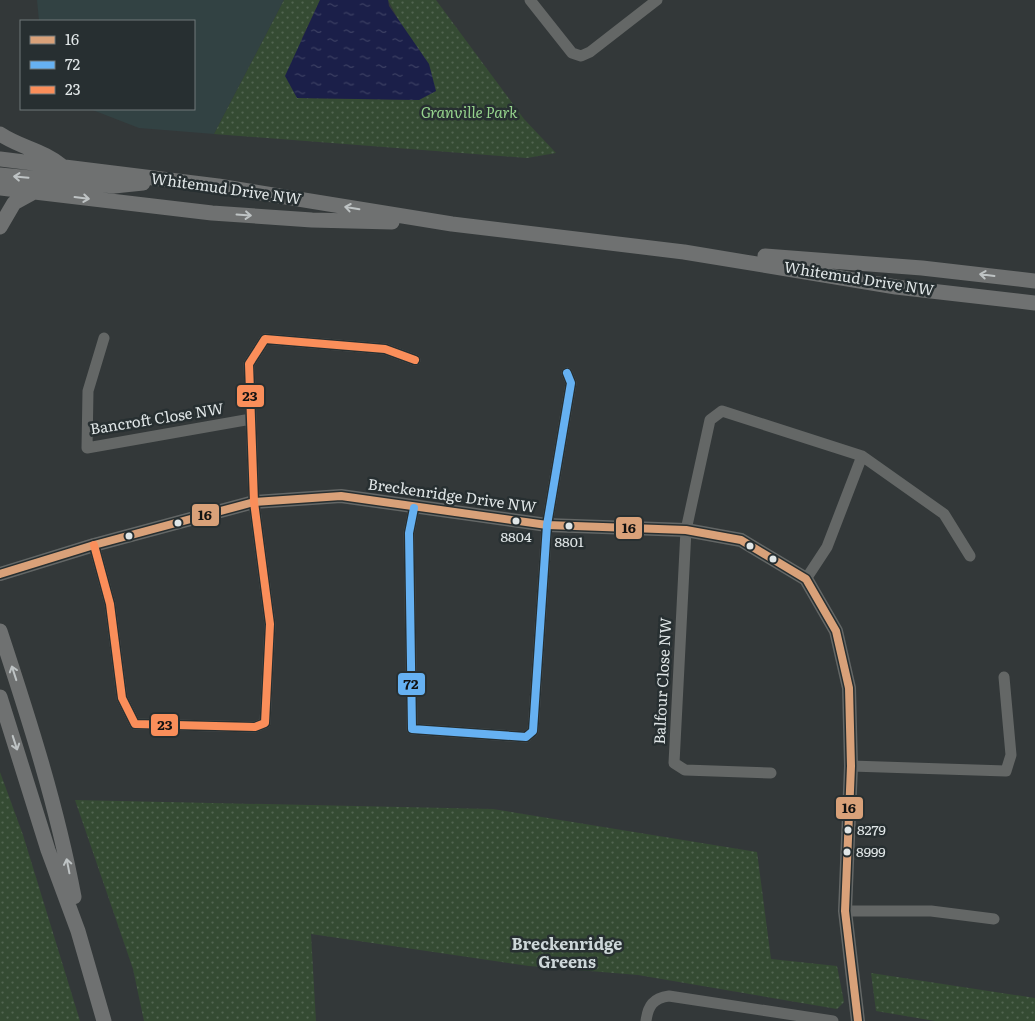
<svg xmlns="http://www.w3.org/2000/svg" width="1035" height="1021" viewBox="0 0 1035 1021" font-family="Literata,serif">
  <defs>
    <pattern id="green-dots" width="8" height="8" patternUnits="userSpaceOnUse" patternTransform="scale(1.25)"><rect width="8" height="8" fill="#354b33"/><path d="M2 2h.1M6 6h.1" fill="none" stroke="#526551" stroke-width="1.8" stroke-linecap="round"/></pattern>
    <pattern id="water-ripples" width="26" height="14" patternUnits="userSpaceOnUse" patternTransform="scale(1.25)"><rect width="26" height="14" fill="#1b1f49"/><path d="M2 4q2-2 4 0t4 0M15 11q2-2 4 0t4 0" fill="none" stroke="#3c4063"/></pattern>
  </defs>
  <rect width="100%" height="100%" fill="#333839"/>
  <path fill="#324243" d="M37,0H284L214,134L139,128L90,109H194V21H39Z"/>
  <path fill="url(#green-dots)" d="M284,0H320L302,38L297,98L418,100L436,91L388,0H436L524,119L556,153L527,158L214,134Z
    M0,772L23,835L80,1021H0Z
    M75,800L493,809L757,852L771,959L837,966L844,1002L837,1009L638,975L529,966L311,934L316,1021H144L133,969Z
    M871,973L1035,998V1021H935L876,1011Z"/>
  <path fill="url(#water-ripples)" d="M320,0H388L389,6L429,64L436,91L419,100L297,98L285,76Z"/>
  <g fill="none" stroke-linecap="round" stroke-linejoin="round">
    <path stroke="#646766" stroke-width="11" d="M530,0L572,53L581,56L590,52L657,0
      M104,338L88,391L87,448L251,419
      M414,508L409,533L412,729L526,737L533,731L547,525L571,383L567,373
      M94,545L110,604L122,698L135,724L255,727L265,723L270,624L254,502L249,364L265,339L385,349L415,360
      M806,579L827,547L862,456
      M851,766L1006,771L1011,755L1004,677
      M771,773L685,770L674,763L686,530L710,420L722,411L862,456L944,514L970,556
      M845,911H931L994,919
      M646,1021C648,1006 653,998 669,996L833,1021"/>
    <path stroke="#646766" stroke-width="14" d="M0,574L94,545L254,502L341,496L547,525L686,530L741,540L806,579L836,631L849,688L851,766L845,911L858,1021"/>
    <path stroke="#6f7171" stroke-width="15" d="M0,134C21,148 43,150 62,166
      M0,159L218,186L452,224L684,252L896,287L1035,303
      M0,175L114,186L143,183
      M0,188L212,213L312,220L392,222
      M0,227L14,203L34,192
      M765,256L922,268L1035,281
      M0,631C29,719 57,806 74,897
      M0,697L48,850L78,931L104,1021"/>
    <defs>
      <path id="bus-1" d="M0,574L94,545L254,502L341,496L547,525L686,530L741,540L806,579L836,631L849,688L851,766L845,911L858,1021"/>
      <path id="bus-2" d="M414,508L409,533L412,729L526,737L533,731L547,525L571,383L567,373"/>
      <path id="bus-3" d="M94,545L110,604L122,698L135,724L255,727L265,723L270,624L254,502L249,364L265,339L385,349L415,360"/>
    </defs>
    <use href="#bus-1" stroke="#272f31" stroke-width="11"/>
    <use href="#bus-2" stroke="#272f31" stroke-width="11"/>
    <use href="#bus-3" stroke="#272f31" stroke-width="11"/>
    <use href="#bus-1" stroke="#d9a179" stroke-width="8"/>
    <use href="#bus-2" stroke="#66b1f2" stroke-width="8"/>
    <use href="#bus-3" stroke="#fa8e5a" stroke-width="8"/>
  </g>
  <defs><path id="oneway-shaft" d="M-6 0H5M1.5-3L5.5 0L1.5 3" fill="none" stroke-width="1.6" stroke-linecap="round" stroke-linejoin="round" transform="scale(1.25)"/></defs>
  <g stroke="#bec3c4">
    <use href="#oneway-shaft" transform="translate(21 177) rotate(-175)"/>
    <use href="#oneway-shaft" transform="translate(82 198) rotate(7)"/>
    <use href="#oneway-shaft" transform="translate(352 208) rotate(-171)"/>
    <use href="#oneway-shaft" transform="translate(244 215) rotate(4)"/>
    <use href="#oneway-shaft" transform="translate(987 275) rotate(-173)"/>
    <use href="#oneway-shaft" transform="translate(14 673) rotate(-108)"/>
    <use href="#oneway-shaft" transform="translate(15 743) rotate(72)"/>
    <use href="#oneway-shaft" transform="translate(68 866) rotate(-101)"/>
  </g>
  <g fill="#e0e6e7" stroke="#272f31" stroke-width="2">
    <circle cx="516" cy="521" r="4.5"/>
    <circle cx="178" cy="523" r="4.5"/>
    <circle cx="569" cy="526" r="4.5"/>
    <circle cx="129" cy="536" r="4.5"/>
    <circle cx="750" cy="546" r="4.5"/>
    <circle cx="773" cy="559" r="4.5"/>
    <circle cx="848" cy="830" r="4.5"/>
    <circle cx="847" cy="852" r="4.5"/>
  </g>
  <g text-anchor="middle" stroke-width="5" stroke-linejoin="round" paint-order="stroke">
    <g font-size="14" fill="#e0e6e7" stroke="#272f31">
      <text x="516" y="542">8804</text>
      <text x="569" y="547">8801</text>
      <text x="857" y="835" text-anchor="start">8279</text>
      <text x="856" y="857" text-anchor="start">8999</text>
    </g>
    <g font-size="15" font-style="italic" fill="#96d48d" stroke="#272f31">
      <text x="469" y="118">Granville Park</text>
    </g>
    <g font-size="15" fill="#e0e6e7" stroke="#272f31">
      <text transform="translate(226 189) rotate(8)" y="5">Whitemud Drive NW</text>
      <text transform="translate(859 279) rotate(9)" y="5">Whitemud Drive NW</text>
      <text transform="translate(157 419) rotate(-9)" y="5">Bancroft Close NW</text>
      <text transform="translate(452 496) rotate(8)" y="5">Breckenridge Drive NW</text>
      <text transform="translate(663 681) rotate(-87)" y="5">Balfour Close NW</text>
    </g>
    <g font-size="16" font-weight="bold" fill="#cdd7d9" stroke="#272f31">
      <text x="567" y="950">Breckenridge<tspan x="567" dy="18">Greens</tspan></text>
    </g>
  </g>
  <g stroke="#272f31" stroke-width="2">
    <rect x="236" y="384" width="29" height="24" rx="5" fill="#fa8e5a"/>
    <rect x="191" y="503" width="29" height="24" rx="5" fill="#d9a179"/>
    <rect x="615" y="516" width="28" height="24" rx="5" fill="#d9a179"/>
    <rect x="397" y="672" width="29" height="24" rx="5" fill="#66b1f2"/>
    <rect x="150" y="713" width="29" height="24" rx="5" fill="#fa8e5a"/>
    <rect x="835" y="796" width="29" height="24" rx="5" fill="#d9a179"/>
  </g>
  <g font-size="14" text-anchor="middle" font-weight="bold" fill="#111">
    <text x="250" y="401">23</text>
    <text x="205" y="520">16</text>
    <text x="629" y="533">16</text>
    <text x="411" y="689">72</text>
    <text x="165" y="730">23</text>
    <text x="849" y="813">16</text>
  </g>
  <rect x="20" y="20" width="175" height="90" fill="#272f31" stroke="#71787a"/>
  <rect x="30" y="36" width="25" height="8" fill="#d9a179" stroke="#71787a"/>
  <text x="65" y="45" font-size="15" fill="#e0e6e7">16</text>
  <rect x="30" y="61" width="25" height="8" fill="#66b1f2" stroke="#71787a"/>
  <text x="65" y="70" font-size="15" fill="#e0e6e7">72</text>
  <rect x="30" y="86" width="25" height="8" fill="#fa8e5a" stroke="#71787a"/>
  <text x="65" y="95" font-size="15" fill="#e0e6e7">23</text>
</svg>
